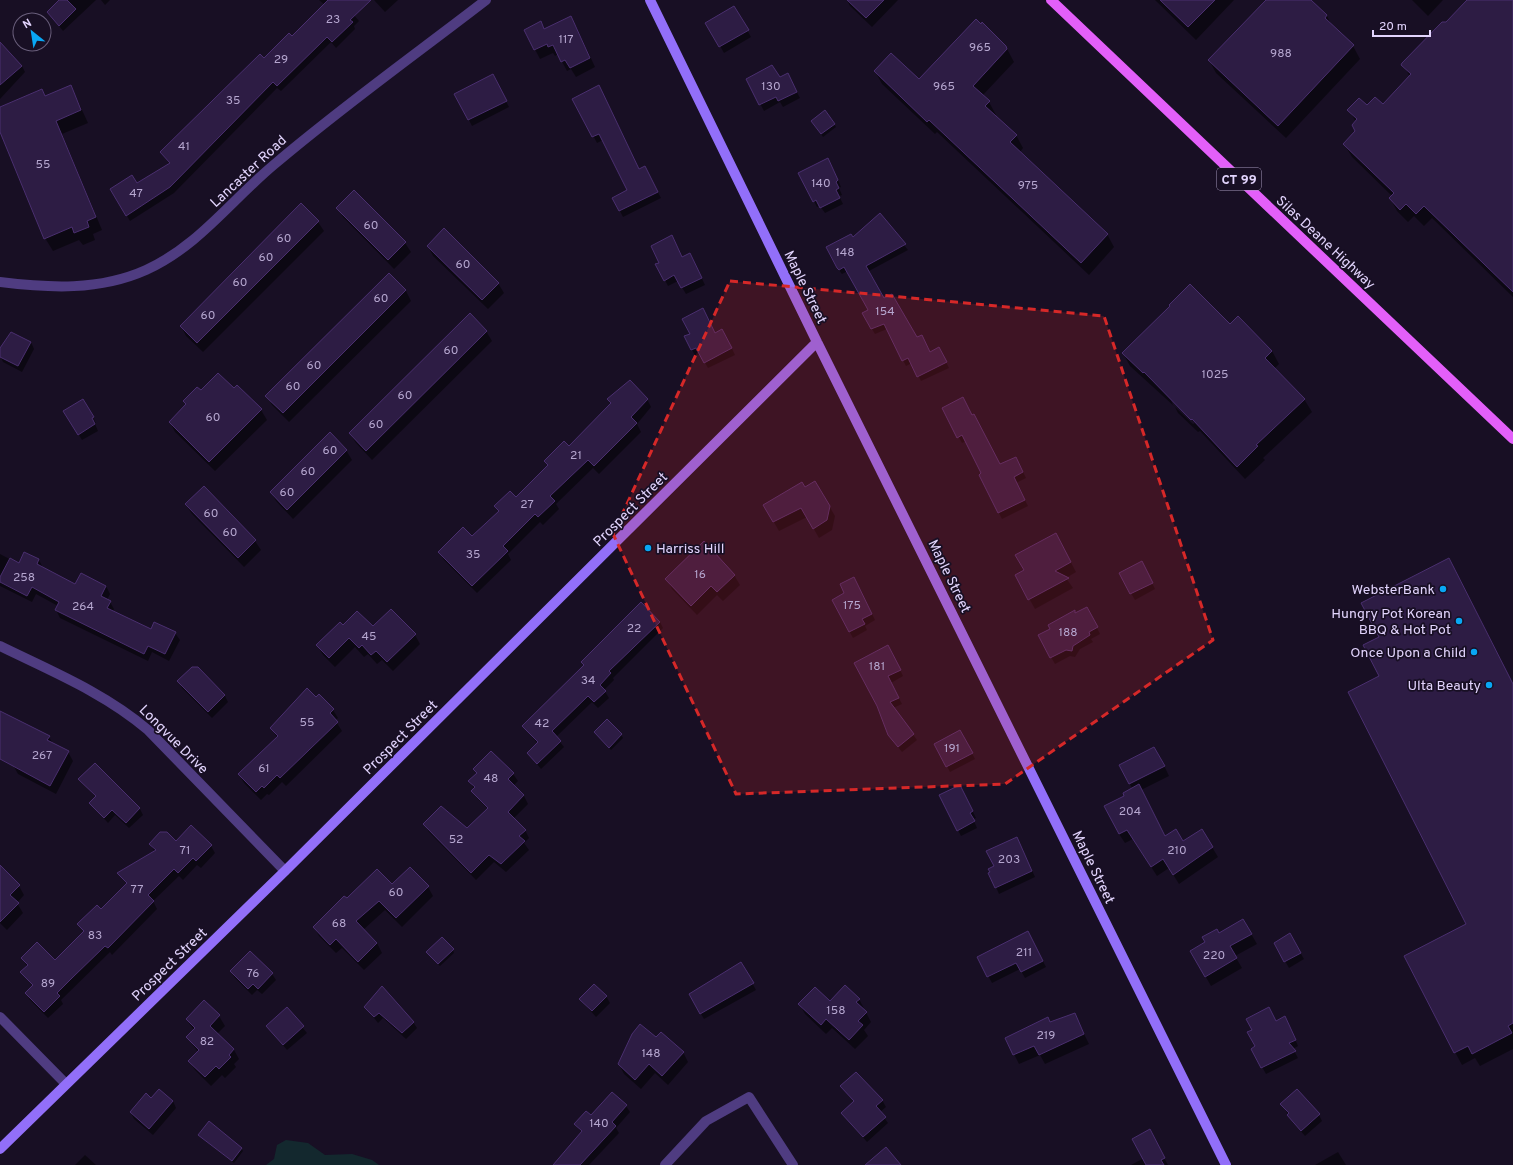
<svg xmlns="http://www.w3.org/2000/svg" width="1513" height="1165" viewBox="0 0 1513 1165" font-family="Overpass,sans-serif">
  <rect width="100%" height="100%" fill="#180f24"/>
  <path fill="#13282e" d="M286,1140L308,1143L325,1155L352,1154L372,1160L379,1165H266L274,1159L277,1145Z"/>
  <path fill="#0007" fill-rule="evenodd" d="M61,0H96L63,31L48,12Z
    M101,0H110L105,5Z
    M319,0H341L359,21L354,26L355,29L336,48L331,42L281,91L277,88L174,193L130,221L111,189L137,184L170,164L161,152L264,59L292,38L325,5Z
    M374,0H398L385,12Z
    M847,0H898L872,27L850,6Z
    M1155,0H1234L1196,40Z
    M1267,0H1310L1327,16L1333,28L1353,46L1360,59L1286,138L1216,73L1209,60Z
    M1412,0H1443L1428,16Z
    M1468,0H1513V297L1432,218L1424,226L1414,216L1408,222L1397,211L1390,198L1392,196L1352,157L1344,144L1356,132V122L1349,110L1383,106L1410,77L1403,64Z
    M734,7L751,37L724,53L707,23Z
    M541,23L545,30L576,26L595,67L576,77L571,69L567,71L558,54L555,56L553,53L540,59L525,30Z
    M1006,47L1014,62L982,96L989,102L996,115L995,116L1016,135L1023,148L1020,152L1107,234L1114,247L1089,275L937,132L935,134L882,84L875,71L920,81Z
    M0,55L22,66L25,72L0,99Z
    M747,79H780L791,81L800,98L783,107L780,102L764,111Z
    M496,82L509,107L472,126L469,120Z
    M71,86L88,123L62,134L102,230L93,234L95,240L83,245L79,240L53,251L45,238L0,129V108L42,90L46,97Z
    M574,99L639,170L648,174L661,198L623,217L620,211L628,191L603,140L597,143Z
    M825,112L836,127L823,137L814,124Z
    M831,165L841,187L839,188L842,195L839,196L843,204L825,213L820,206L817,207L814,201Z
    M354,191L405,243L411,252L394,269L343,217L338,208Z
    M880,215L908,250L869,271L884,300L930,353L942,354L949,368L921,381L912,363L906,366L887,329L875,334L863,314L869,310L848,271L842,274L841,273L827,248L853,238Z
    M318,222L324,231L203,352L186,336L181,326Z
    M428,246L498,283L504,293L488,309L433,256Z
    M682,258L693,260L705,285L686,294L678,281L668,286L665,280Z
    M389,274L406,291L411,301L289,422L272,405L267,396Z
    M1171,307L1230,325L1272,351L1279,364L1274,369L1304,399L1312,412L1263,458L1265,460L1245,479L1200,431L1198,432L1178,413L1175,407L1130,366L1123,353ZM1171,400L1195,423L1193,424L1173,405Z
    M486,331L492,341L372,460L356,443L350,434Z
    M715,334L726,336L735,355L708,368L700,354L695,356L686,336Z
    M31,342L34,349L22,372L3,362L0,355Z
    M237,386L261,410L267,420L215,471L175,432L170,422L187,405L184,401L201,392L234,390Z
    M608,399H647L651,407L637,424L641,432L599,474L593,468L556,504L559,509L543,525L540,522L508,554L511,560L477,593L444,560L439,552L472,538L499,512L496,506L516,498L548,466L545,461L569,447L611,405Z
    M82,400L96,423L95,424L98,431L82,440L64,411Z
    M943,409L1000,465L1019,464L1026,478L1016,483L1028,506L1002,519L980,475L983,474L966,441L962,443Z
    M346,450L352,460L293,519L276,501L271,492Z
    M815,482L835,516L832,530L819,538L807,517L779,531L764,505Z
    M186,505L255,541L261,550L244,567L192,514Z
    M1061,544L1076,572L1066,578L1073,588L1035,609L1016,575Z
    M25,553L39,560L43,568L76,586H106L110,594L107,600L110,602L114,609L113,611L151,630L175,633L180,640L169,661L152,652L148,661L60,618L56,610L58,606L36,594L32,602L0,586V554L19,564Z
    M1449,559L1513,684V1049L1480,1066L1475,1058L1462,1065L1455,1052L1468,924L1381,677L1380,638Z
    M1145,569L1155,589L1135,600L1120,574Z
    M734,575L740,585L723,601L717,595L697,615L672,589L667,579Z
    M857,584L875,620L865,626L867,630L853,638L833,601Z
    M1075,611L1076,614H1090L1100,634L1091,639L1093,642L1080,649L1075,657L1070,656L1055,664L1051,657V630Z
    M660,622L663,628L613,678L614,680L604,690L609,698L598,708L592,702L556,737L564,747L541,769L528,753L538,744L523,726L584,666L582,662Z
    M343,626L373,628L415,635L420,644L393,671L382,660L377,664L368,654L364,657L355,647L335,667L323,655L317,645Z
    M892,653L903,676L891,683L902,704L893,708L917,740L902,752L893,741L878,705Z
    M198,668L225,696L228,702L212,718L182,688L179,682Z
    M316,699L333,710L338,718L335,720L342,731L286,786L282,782L269,795L267,794L261,800L244,783L239,774L277,737L271,728Z
    M0,712L49,737L53,744L68,752L73,761L56,794L18,774L13,765L0,752Z
    M960,731L975,759L950,772L947,766Z
    M595,733L621,735L623,738L611,750Z
    M1160,757L1169,776L1141,790L1166,837L1183,842L1212,847L1218,857L1179,884L1169,868L1157,876L1133,839L1125,843L1119,834L1126,797L1132,788L1120,765Z
    M95,764L140,809L143,815L129,828L115,815L108,823L90,803L96,797L80,779Z
    M475,769L513,774L518,781L513,786L524,796L528,804L513,819L525,830L529,838L524,843L529,850L506,872L494,862L476,880L429,832L424,824L467,830L488,809L477,798L472,791L474,789L470,781L477,774Z
    M963,792L976,818L973,819L977,828L961,836L958,830Z
    M176,842L211,846L215,853L201,868L197,865L183,880L179,876L153,901L157,909L112,955L110,952L61,1000L63,1004L48,1018L30,1000L26,993L33,986L22,972L27,966L22,958L55,961L84,932L79,924L101,911L127,884L119,873L155,852L150,844Z
    M1020,844L1035,877L999,894L996,887L995,867Z
    M0,879L19,886L24,895L17,903L23,913L7,930L0,923Z
    M392,885L428,887L433,896L402,927L385,910L363,930L377,943L382,953L364,970L342,948L336,953L319,936L314,927Z
    M1243,920L1257,944L1235,956L1242,968L1211,986L1191,951Z
    M1290,935L1304,959L1289,968L1275,943Z
    M1031,938L1046,967L1025,978L1020,969L992,983L978,957Z
    M453,950L454,953L440,966L429,955Z
    M250,952L272,974L276,980L262,994L257,990L252,995L235,978L231,972Z
    M741,963L756,990L704,1019L690,995Z
    M606,996L610,1003L596,1017L580,999Z
    M859,999L871,1022L864,1030L868,1036L855,1049L832,1028L826,1034L805,1014L800,1005Z
    M366,1008L413,1022L417,1028L406,1039L383,1018L378,1023Z
    M287,1009L307,1033L287,1050L267,1026Z
    M1074,1014L1089,1044L1045,1064L1040,1055L1019,1064L1006,1038Z
    M219,1016L225,1026L217,1034L234,1050L239,1059L234,1064L236,1067L225,1078L222,1075L211,1086L195,1070L189,1061L198,1052L187,1037L194,1030L187,1020Z
    M1276,1022L1288,1023L1298,1046L1293,1049L1298,1058L1266,1074L1252,1049L1256,1047L1253,1030Z
    M656,1039L683,1052L688,1062L668,1085L655,1073L641,1089L624,1074L619,1064Z
    M842,1086L882,1100L886,1107L880,1112L888,1123L867,1142L842,1113L854,1102Z
    M151,1099L173,1101L176,1108L153,1135L134,1119L131,1113Z
    M1282,1104L1319,1115L1322,1121L1305,1136L1292,1121Z
    M626,1106L630,1112L616,1128L619,1133L589,1165H554L582,1133L575,1124L591,1117Z
    M199,1135L241,1148L243,1151L234,1163Z
    M1154,1139L1168,1165H1131L1144,1158Z
    M1338,1152L1346,1165H1315Z
    M85,1155L96,1165H75Z"/>
  <path fill="#2d1c44" stroke="#4a2f6f" d="M59,0H67L76,9L59,26L47,12Z
    M328,0H371L350,20L353,22L332,42L327,37L277,86L273,82L170,187L126,216L110,189L132,175L137,183L170,163L160,152L161,151L260,54L264,58L289,33L292,36Z
    M847,0H884L866,18Z
    M1160,0H1215L1188,27Z
    M1266,0H1311L1327,15L1325,18L1354,45L1278,126L1208,60Z
    M1467,0H1513V292L1424,206L1416,214L1406,204L1400,210L1389,198L1394,193L1343,144L1355,131L1352,125L1357,119L1347,110L1359,98L1367,105L1375,97L1383,104L1411,74L1401,65L1402,63L1442,22H1446Z
    M734,6L749,30L719,47L705,23Z
    M571,16L590,58L570,68L565,60L561,62L553,45L548,47L547,44L534,50L524,30L541,21L544,29Z
    M976,19L981,24L982,22L1006,46L1007,49L973,86L990,101L985,106L1017,135L1010,142L1108,234L1081,263L929,120L927,122L874,71L891,53L919,79Z
    M0,42L22,66L0,85Z
    M772,65L780,77L788,73L797,92L778,101L776,97L759,105L746,79Z
    M493,74L507,101L468,120L454,94Z
    M71,85L81,110L56,121L96,217L87,221L89,227L74,233L72,227L44,239L0,132V107L42,89L45,96Z
    M599,85L639,169L645,166L658,192L619,211L612,198L627,190L599,134L592,137L572,99Z
    M825,110L835,124L821,134L811,121Z
    M828,158L838,180L836,182L839,188L836,190L840,198L820,208L816,200L813,202L798,173Z
    M354,190L406,242L388,260L336,208Z
    M301,203L319,221L197,343L180,326Z
    M880,213L906,244L866,266L884,298L892,294L917,337L922,335L930,352L939,347L947,362L917,377L908,358L902,361L884,324L871,329L862,313L868,310L867,308L844,267L839,270L837,268L826,247L851,234L853,237Z
    M444,228L499,283L482,300L427,246Z
    M672,235L682,257L690,253L702,278L681,288L674,275L664,281L655,264L659,263L651,246Z
    M389,273L406,290L283,413L265,396Z
    M1190,284L1230,324L1238,316L1272,351L1265,358L1305,399L1256,445L1258,446L1237,467L1192,419L1191,420L1144,372L1143,373L1122,353L1170,306L1169,305Z
    M703,308L715,333L722,329L732,348L704,363L696,348L691,350L684,336L690,334L682,319Z
    M470,313L487,331L366,451L349,433Z
    M11,332L31,342L18,366L0,357V348Z
    M218,373L234,388L237,385L262,409L209,462L169,422L186,404L183,401L197,387L201,390Z
    M630,380L648,399L631,417L637,423L594,466L588,460L550,496L555,501L538,517L535,514L503,546L508,551L472,586L438,552L463,527L472,536L499,511L494,506L510,491L516,497L548,465L544,461L564,441L569,446L611,403L607,399Z
    M963,397L972,415L974,414L1000,464L1016,457L1023,472L1014,477L1025,500L998,513L979,475L981,473L962,435L957,438L942,408Z
    M83,399L94,417L92,418L95,424L78,435L63,411Z
    M330,432L347,450L287,510L270,492Z
    M815,481L830,506L827,520L813,529L801,508L773,522L763,505L802,482L805,487Z
    M204,486L256,540L238,558L185,504Z
    M1056,533L1071,562L1055,571L1069,578L1028,600L1015,575L1024,570L1015,555Z
    M704,541L735,575L717,592L711,586L691,606L665,579Z
    M24,552L39,559L37,564L75,584L81,573L106,586L101,596L111,601L107,608L151,629L154,622L176,632L165,654L148,646L144,654L55,610L59,602L32,587L27,596L0,582V577L10,558L19,563Z
    M1449,558L1513,684V1023L1508,1026L1512,1033L1472,1054L1468,1046L1454,1053L1404,956L1466,924L1348,692L1379,676L1363,645L1379,637L1361,603Z
    M1142,561L1153,583L1130,594L1119,573Z
    M854,577L872,614L862,619L865,624L849,632L832,600L844,593L840,584Z
    M641,602L660,622L609,671L611,673L600,685L606,691L594,702L588,696L552,731L561,741L537,764L527,753L538,742L522,726L584,665L581,662Z
    M1087,607L1098,627L1089,632L1090,635L1073,646L1072,651L1066,650L1050,658L1038,635L1050,629L1048,625L1075,610V613Z
    M391,609L416,634L387,662L376,651L371,655L362,645L359,648L349,638L329,658L316,645L340,622L343,625L357,611L373,626Z
    M888,645L901,670L888,676L899,698L890,702L914,734L898,747L888,735L877,706L854,663Z
    M192,667H198L225,695L208,712L177,681Z
    M307,688L316,697L319,694L334,709L330,713L338,722L280,778L277,775L264,788L262,786L256,792L238,774L278,736L270,728Z
    M0,711L50,736L47,740L69,751L50,786L0,759Z
    M607,719L622,734L609,748L594,732Z
    M960,730L973,753L946,767L934,744Z
    M1154,747L1165,766L1129,784L1119,765Z
    M491,751L514,773L508,779L524,795L508,812L526,830L519,836L525,841L501,864L489,855L471,873L423,824L441,806L467,828L488,808L471,791L475,787L468,781L477,773L473,769Z
    M95,763L140,808L126,823L112,810L104,818L89,803L96,796L78,779Z
    M1139,784L1165,836L1176,829L1183,841L1202,829L1213,847L1173,875L1163,859L1151,867L1127,830L1119,834L1104,806L1124,796L1123,793Z
    M960,785L973,811L970,813L975,821L957,831L939,795Z
    M191,825L212,845L196,861L193,858L178,873L174,869L148,895L154,901L108,948L105,946L72,978L57,993L60,996L44,1012L25,993L33,985L20,972L28,965L21,958L37,942L55,960L84,931L77,924L97,905L101,909L127,883L117,873L156,850L149,844L160,832H167L176,841Z
    M1017,837L1032,871L995,888L988,873L990,872L988,869L994,866L986,851Z
    M0,865L20,885L10,895L19,903L0,922Z
    M410,867L429,886L396,918L379,901L356,921L377,943L358,962L336,939L330,945L313,927L344,896L347,898L377,869L392,884Z
    M1243,919L1252,934L1230,946L1237,958L1205,977L1190,951L1205,942L1202,937L1217,929L1219,933Z
    M1028,931L1043,961L1021,972L1016,963L987,977L977,957Z
    M1290,933L1301,953L1284,962L1274,943Z
    M442,937L454,949L438,964L426,952Z
    M250,951L273,973L258,989L253,984L248,989L230,971Z
    M741,962L754,983L700,1014L689,994Z
    M594,984L607,996L592,1011L579,999Z
    M845,985L860,999L856,1002L867,1012L858,1021L863,1025L849,1040L826,1019L821,1025L798,1004L815,987L830,1001Z
    M382,986L414,1022L402,1033L379,1013L374,1017L364,1007Z
    M204,1000L220,1015L210,1026L234,1049L229,1055L231,1057L219,1069L216,1066L205,1077L188,1061L199,1050L186,1037L195,1028L186,1019Z
    M287,1007L304,1026L283,1045L266,1026Z
    M1269,1007L1276,1021L1285,1016L1296,1040L1289,1043L1296,1051L1261,1068L1251,1049L1255,1046L1247,1032L1252,1030L1246,1019Z
    M1075,1013L1084,1034L1039,1055L1034,1046L1013,1055L1005,1038L1048,1017L1050,1022Z
    M640,1024L656,1037L661,1032L684,1052L662,1076L649,1064L635,1080L618,1064L632,1034Z
    M856,1072L883,1100L876,1106L886,1117L863,1137L841,1113L854,1101L840,1086Z
    M159,1089L173,1101L149,1129L130,1112L146,1093L151,1098Z
    M1297,1089L1320,1114L1301,1131L1287,1115L1289,1113L1280,1104Z
    M612,1092L627,1105L612,1122L616,1126L580,1165H553L582,1131L574,1124L586,1111L591,1115Z
    M209,1121L242,1148L232,1161L198,1135Z
    M1150,1129L1165,1158L1161,1160L1164,1165H1146L1132,1139Z
    M886,1147L901,1165H865Z"/>
  <g fill="none" stroke-linecap="round" stroke-linejoin="round">
    <path stroke="#4f3c81" stroke-width="10" d="M0,282C49,288 99,291 146,270C199,246 232,199 276,163C343,106 416,54 486,0
      M0,646C51,671 105,693 148,730L285,871
      M0,1017L66,1084
      M665,1165L706,1121L749,1097L793,1165"/>
    <path stroke="#926ff9" stroke-width="10" d="M650,0L817,342L1226,1165
      M0,1149L285,871L817,342"/>
    <path stroke="#e35ff9" stroke-width="10" d="M1051,0L1513,439"/>
  </g>
  <path fill="#d62828" fill-opacity="0.2" stroke="#d62828" stroke-width="3" stroke-dasharray="8 5" stroke-linejoin="round" d="M730,281L1104,316L1213,640L1005,784L736,794L613,534Z"/>
  <g fill="#09a7f4" stroke="#180f24" stroke-width="1.5">
    <circle cx="648" cy="548" r="4"/>
    <circle cx="1443" cy="589" r="4"/>
    <circle cx="1459" cy="621" r="4"/>
    <circle cx="1474" cy="652" r="4"/>
    <circle cx="1489" cy="685" r="4"/>
  </g>
  <g text-anchor="middle" stroke-width="3.5" stroke-linejoin="round" paint-order="stroke">
    <g font-size="12" fill="#b5a6cf">
      <text x="333" y="23">23</text>
      <text x="566" y="43">117</text>
      <text x="980" y="51">965</text>
      <text x="1281" y="57">988</text>
      <text x="281" y="63">29</text>
      <text x="771" y="90">130</text>
      <text x="944" y="90">965</text>
      <text x="233" y="104">35</text>
      <text x="184" y="150">41</text>
      <text x="43" y="168">55</text>
      <text x="821" y="187">140</text>
      <text x="1028" y="189">975</text>
      <text x="136" y="197">47</text>
      <text x="371" y="229">60</text>
      <text x="284" y="242">60</text>
      <text x="845" y="256">148</text>
      <text x="266" y="261">60</text>
      <text x="463" y="268">60</text>
      <text x="240" y="286">60</text>
      <text x="381" y="302">60</text>
      <text x="885" y="315">154</text>
      <text x="208" y="319">60</text>
      <text x="451" y="354">60</text>
      <text x="314" y="369">60</text>
      <text x="1215" y="378">1025</text>
      <text x="293" y="390">60</text>
      <text x="405" y="399">60</text>
      <text x="213" y="421">60</text>
      <text x="376" y="428">60</text>
      <text x="330" y="454">60</text>
      <text x="576" y="459">21</text>
      <text x="308" y="475">60</text>
      <text x="287" y="496">60</text>
      <text x="527" y="508">27</text>
      <text x="211" y="517">60</text>
      <text x="230" y="536">60</text>
      <text x="473" y="558">35</text>
      <text x="700" y="578">16</text>
      <text x="24" y="581">258</text>
      <text x="852" y="609">175</text>
      <text x="83" y="610">264</text>
      <text x="634" y="632">22</text>
      <text x="1068" y="636">188</text>
      <text x="369" y="640">45</text>
      <text x="877" y="670">181</text>
      <text x="588" y="684">34</text>
      <text x="307" y="726">55</text>
      <text x="542" y="727">42</text>
      <text x="952" y="752">191</text>
      <text x="42" y="759">267</text>
      <text x="264" y="772">61</text>
      <text x="491" y="782">48</text>
      <text x="1130" y="815">204</text>
      <text x="456" y="843">52</text>
      <text x="185" y="854">71</text>
      <text x="1177" y="854">210</text>
      <text x="1009" y="863">203</text>
      <text x="137" y="893">77</text>
      <text x="396" y="896">60</text>
      <text x="339" y="927">68</text>
      <text x="95" y="939">83</text>
      <text x="1024" y="956">211</text>
      <text x="1214" y="959">220</text>
      <text x="253" y="977">76</text>
      <text x="48" y="987">89</text>
      <text x="836" y="1014">158</text>
      <text x="1046" y="1039">219</text>
      <text x="207" y="1045">82</text>
      <text x="651" y="1057">148</text>
      <text x="599" y="1127">140</text>
    </g>
    <rect fill="#180f24" stroke="#a599bc" stroke-width="1" x="1217" y="168" width="44" height="22" rx="3"/>
    <g font-size="13" font-weight="bold" fill="#e2d4fd">
      <text x="1239" y="184">CT 99</text>
    </g>
    <g font-size="14" fill="#e2d4fd" stroke="#180f24">
      <text transform="translate(248 171) rotate(-43)" y="5">Lancaster Road</text>
      <text transform="translate(1326 242) rotate(43)" y="5">Silas Deane Highway</text>
      <text transform="translate(806 287) rotate(64)" y="5">Maple Street</text>
      <text transform="translate(630 509) rotate(-45)" y="5">Prospect Street</text>
      <text transform="translate(950 576) rotate(64)" y="5">Maple Street</text>
      <text transform="translate(400 737) rotate(-45)" y="5">Prospect Street</text>
      <text transform="translate(174 739) rotate(45)" y="5">Longvue Drive</text>
      <text transform="translate(1094 867) rotate(64)" y="5">Maple Street</text>
      <text transform="translate(169 964) rotate(-44)" y="5">Prospect Street</text>
    </g>
    <g font-size="14" fill="#e2d4fd" stroke="#180f24" text-anchor="end">
      <text x="656" y="553" text-anchor="start">Harriss Hill</text>
      <text x="1435" y="594">WebsterBank</text>
      <text x="1451" y="618">Hungry Pot Korean<tspan x="1451" dy="16">BBQ &amp; Hot Pot</tspan></text>
      <text x="1466" y="657">Once Upon a Child</text>
      <text x="1481" y="690">Ulta Beauty</text>
    </g>
  </g>
  <g transform="translate(32 32) rotate(330)"><circle r="19" fill="#180f24" stroke="#695e7b"/>
  <path d="M0-3L7 15L0 10L-7 15Z" fill="#09a7f4"/>
  <text y="-6" font-size="11" font-weight="bold" text-anchor="middle" fill="#e2d4fd">N</text>
  </g>
  <path d="M1373 30v6h57v-6" fill="none" stroke="#e2d4fd" stroke-width="2"/>
  <text x="1379" y="30" font-size="12" fill="#e2d4fd" stroke="#180f24" stroke-width="3" paint-order="stroke">20 m</text>
</svg>
